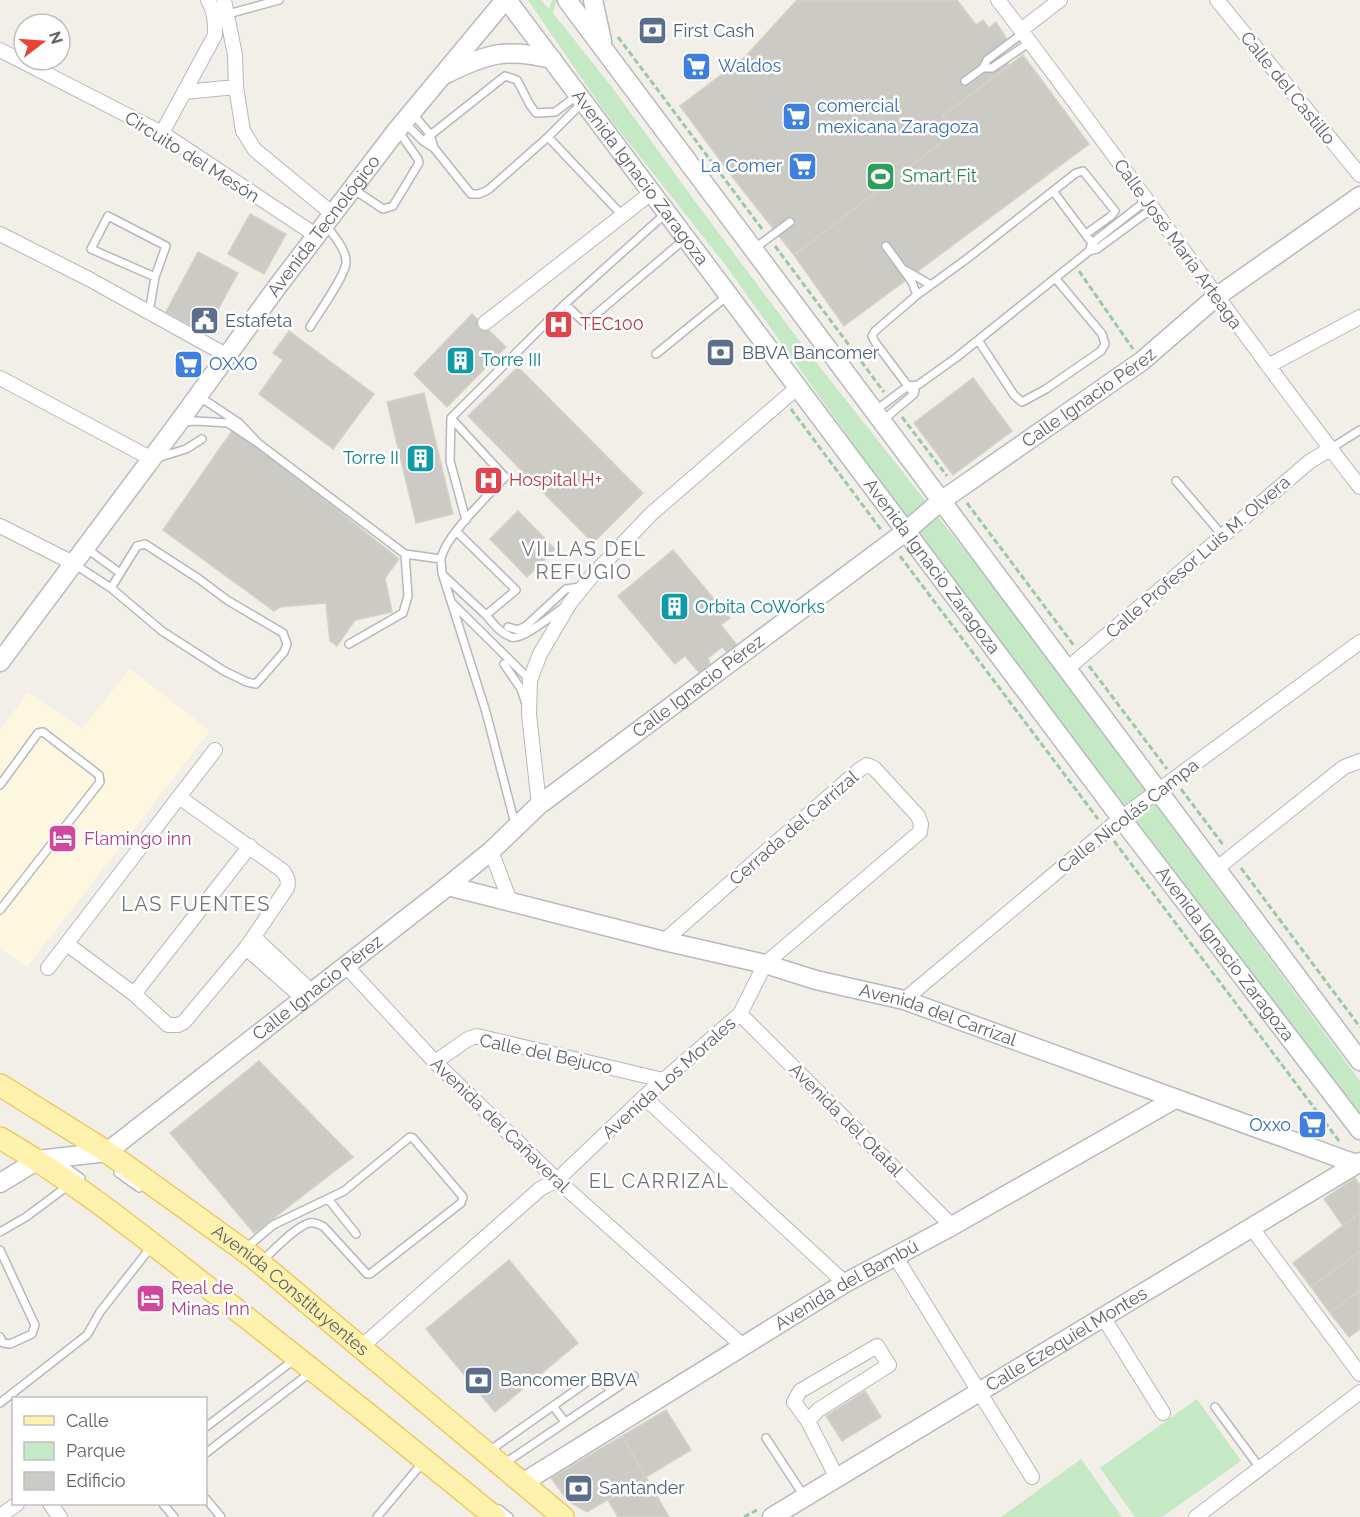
<svg xmlns="http://www.w3.org/2000/svg" width="1360" height="1517" viewBox="0 0 1360 1517" font-family="Raleway,sans-serif">
  <rect width="100%" height="100%" fill="#f1efe8"/>
  <path fill="#fef7e0" d="M130,669L210,731L27,967L0,948V730L28,692L82,729Z"/>
  <path fill="#c5e8c5" d="M528,0H541L549,9L552,0H557L553,13L611,86L694,200L804,347L1007,604L1360,1081V1115L1065,733L901,511L727,267L604,111Z
    M1197,1399L1241,1461L1162,1517H1135L1100,1468Z
    M1081,1459L1122,1517H1001Z"/>
  <path fill="#cccac5" stroke="#d6d1c6" stroke-width="1.5" d="M797,0H957L976,25L983,20L989,28L996,22L1008,41L996,51L1010,66L942,116L955,132L794,255L734,179L680,106L746,56Z
    M1023,55L1089,144L844,326L794,255L955,132L942,116Z
    M250,214L286,234L264,274L228,254Z
    M198,252L238,273L205,333L166,312Z
    M472,314L506,347L447,407L414,374Z
    M289,331L374,394L333,449L259,394L283,360L273,353Z
    M518,367L643,493L593,543L468,416Z
    M973,378L1012,431L953,475L914,423Z
    M424,393L453,514L416,523L387,402Z
    M234,428L399,559L385,578L392,612L355,620L337,646L330,641L326,603L280,607L274,611L163,530Z
    M518,511L555,549L527,577L490,539Z
    M673,550L730,618L721,625L737,645L727,652L722,647L708,658L711,667L701,675L685,656L675,664L618,596Z
    M259,1061L353,1157L254,1233L170,1133Z
    M1355,1178L1360,1185V1213L1343,1226L1324,1199Z
    M1360,1213V1251L1311,1287L1293,1263Z
    M1360,1251V1290L1330,1313L1311,1287Z
    M509,1260L578,1343L495,1412L426,1329Z
    M1360,1290V1329L1349,1337L1330,1313Z
    M865,1391L881,1417L842,1441L826,1416Z
    M666,1410L691,1450L646,1477L622,1436Z
    M622,1436L646,1477L587,1512L568,1501L551,1478Z
    M646,1477L669,1517H618L608,1500Z"/>
  <g fill="none" stroke-linecap="round" stroke-linejoin="round">
    <defs>
      <path id="lane" d="M228,14L279,0
        M983,68H992L1030,42
        M965,81L983,68L987,60L1023,33
        M412,113L430,134L434,148
        M405,123L423,141L434,148L471,194H479L488,190L548,137L582,103
        M548,137L623,216
        M423,141L505,76L517,80L530,105L536,113L555,112L578,95
        M353,189L383,209L393,206L419,163L418,159L399,132
        M1053,191L1095,247
        M665,214L565,304L583,321H588L686,238
        M886,246L912,282L917,295
        M755,248L790,222
        M1089,251L1092,243L1147,200
        M905,270L931,285
        M149,313L155,277L166,246L108,216L91,249L155,277
        M310,327C318,314 345,276 346,263C347,250 333,235 326,225
        M978,340L1014,395L1022,402L1046,389L1101,351L1105,344L1102,334L1056,279
        M656,354L726,297
        M914,394L875,342L872,336L875,331L917,295L968,258L1076,173L1083,171L1115,211L1111,216L1086,234
        M876,410L908,386L918,385L957,357L1089,251L1097,249L1153,208
        M451,418L505,477C489,495 445,536 441,559C441,563 442,569 442,573L486,712L515,824
        M882,421L914,394L915,390
        M182,422L196,421L228,423L258,443L239,423L200,397
        M258,443L405,554L441,559
        M1330,449L1360,430
        M157,458L186,449L202,439
        M1176,481L1223,536
        M466,520L450,461L451,418L565,304
        M86,548L120,573
        M74,564L111,588L162,631L224,671L247,682L256,684L284,652L287,644L283,633L227,600L199,579L145,544L137,546L111,588
        M443,575L486,615L516,590L457,532
        M452,603L530,680
        M486,615C493,623 500,633 511,637C522,641 552,615 563,608
        M508,627L518,630L526,626L566,589L580,587
        M349,644L403,613L408,596L405,554
        M504,664L521,689L526,704
        M0,785L38,733L43,732L99,775L100,782L0,910
        M59,1162L81,1178
        M118,1173L139,1188
        M329,1200L356,1234
        M0,1232L26,1217L69,1185
        M246,1248L273,1225L344,1191L410,1137L413,1138L463,1197L461,1203L370,1274H367L324,1227C319,1224 314,1222 309,1223C295,1227 273,1251 262,1261
        M0,1250L35,1325L32,1334L10,1344L3,1343L0,1337
        M0,1403L87,1335L100,1312L151,1247
        M553,1406L565,1422
        M1215,1407L1260,1468
        M206,1427L295,1359
        M766,1438L804,1496
        M489,1451L597,1375L611,1391
        M206,1453L311,1372
        M505,1463L634,1376
        M206,1499L221,1517
        M163,1504L174,1517
        M499,1509L509,1517
        M377,1517L424,1461"/>
      <path id="street" d="M224,0L235,55L236,87L243,131L255,150L334,215
        M998,0C1121,161 1236,327 1360,487
        M1217,0L1360,175
        M1021,30L1060,0
        M0,50L162,133L317,236
        M184,92L236,87
        M162,133L215,35C215,22 215,11 208,0
        M0,234L89,279L228,356
        M485,323L651,193
        M1268,366L1360,317
        M0,378L152,459
        M0,526L73,563
        M1067,669L1309,462L1330,449
        M539,805L529,714L530,680L540,654L570,603L592,576L651,514L798,387
        M491,851L510,901
        M1216,869L1344,767L1360,761
        M254,937L312,992
        M67,944L134,994L168,1025H178L184,1022L246,948L287,888C289,881 287,877 283,871L179,797
        M246,948L304,999
        M346,966L435,1062L557,1180L744,1347
        M48,968L215,750
        M134,994L250,846
        M904,1000L1121,818L1360,642
        M740,1014L952,1226
        M435,1062L468,1039L477,1036L663,1080
        M644,1097L845,1283
        M1251,1227L1360,1374
        M895,1256L1032,1477
        M1103,1317L1163,1413
        M360,1348L540,1189L557,1180L644,1097L740,1014L765,964L920,832L921,824L918,816L874,768L867,765L859,770L664,941
        M808,1421L818,1410L889,1365L877,1346L800,1391L794,1402L808,1421L837,1478
        M50,1504L60,1517
        M0,1516L17,1504
        M1196,1517L1360,1392"/>
      <g id="secondary">
        <path id="s1" d="M507,0L1121,818L1360,1130"/>
        <path d="M567,0L1360,1061"/>
        <path d="M593,0L602,41"/>
        <path d="M446,74C488,53 506,48 552,59"/>
        <path id="s2" d="M0,662L179,422L277,287L397,130L505,0"/>
        <path id="s3" d="M448,886L664,941L765,964L816,980L904,1000L1356,1164"/>
        <path id="s4" d="M0,1183L38,1160L107,1152L448,886L491,851L539,805L905,532L941,501L1142,361L1216,297L1360,196"/>
        <path id="s5" d="M524,1482L845,1283L952,1226L1175,1099"/>
        <path id="s6" d="M772,1517L1360,1162"/>
      </g>
      <g id="primary">
        <path id="s7" d="M0,1085L107,1152L253,1257L563,1517"/>
        <path d="M0,1138C75,1181 142,1236 210,1289C306,1364 401,1440 495,1517"/>
      </g>
    </defs>
    <use href="#lane" stroke="#b5b8bc" stroke-width="10"/>
    <use href="#street" stroke="#b5b8bc" stroke-width="16"/>
    <use href="#secondary" stroke="#b6babf" stroke-width="21"/>
    <use href="#primary" stroke="#f2c960" stroke-width="24"/>
    <path stroke="#9cc7a9" stroke-width="3" stroke-dasharray="6 3" stroke-linecap="butt" d="M618,37L762,229
      M775,246L884,392
      M1079,271L1133,349
      M791,409L882,531
      M902,417L947,476
      M967,503L1075,647
      M900,556L1098,819
      M1089,666L1167,769
      M1181,789L1224,846
      M1114,841L1339,1141
      M1241,868L1360,1027
      M744,1517L757,1510"/>
    <use href="#lane" stroke="#fff" stroke-width="7"/>
    <use href="#street" stroke="#fff" stroke-width="14"/>
    <use href="#secondary" stroke="#fff" stroke-width="18"/>
    <use href="#primary" stroke="#fff2af" stroke-width="21"/>
  </g>
  <defs>
    <symbol id="bank-square" viewBox="-11 -11 22 22"><rect x="-9" y="-9" width="18" height="18" rx="4" fill="#5c6f8a" stroke="#fff"/><path d="M-6-4H6V4H-6ZM0-2.3a2.3 2.3 0 1 0 0 4.6a2.3 2.3 0 1 0 0-4.6Z" fill="#fff"/></symbol>
    <symbol id="supermarket-square" viewBox="-11 -11 22 22"><rect x="-9" y="-9" width="18" height="18" rx="4" fill="#3f7fe0" stroke="#fff"/><path d="M-6-5.5h2.5l.6 2H6L4.5 2H-2.5L-4.4-4H-6ZM-1.5 3.2a1.3 1.3 0 1 0 .1 0ZM3 3.2a1.3 1.3 0 1 0 .1 0Z" fill="#fff"/></symbol>
    <symbol id="stadium-square" viewBox="-11 -11 22 22"><rect x="-9" y="-9" width="18" height="18" rx="4" fill="#2e9e5b" stroke="#fff"/><path d="M0-5a6.5 5 0 1 0 0 10a6.5 5 0 1 0 0-10ZM-3.5-1.8h7v3.6h-7Z" fill="#fff"/></symbol>
    <symbol id="civic-square" viewBox="-11 -11 22 22"><rect x="-9" y="-9" width="18" height="18" rx="4" fill="#5c6f8a" stroke="#fff"/><path d="M-.6-6.5H3V-4.5H.6V-3L4-1V1h2V6H-6V1h2V-1L-.6-3ZM-1.2 2.5V6h2.4V2.5Z" fill="#fff"/></symbol>
    <symbol id="hospital-square" viewBox="-11 -11 22 22"><rect x="-9" y="-9" width="18" height="18" rx="4" fill="#e0444e" stroke="#fff"/><path d="M-5-5h3v3.5h4V-5h3V5h-3V1.5h-4V5h-3Z" fill="#fff"/></symbol>
    <symbol id="building-square" viewBox="-11 -11 22 22"><rect x="-9" y="-9" width="18" height="18" rx="4" fill="#0f9aa8" stroke="#fff"/><path d="M-4-6H4V6H1V3H-1V6H-4ZM-2.5-4.3h1.7v1.8h-1.7ZM.8-4.3h1.7v1.8H.8ZM-2.5-1h1.7V.8h-1.7ZM.8-1h1.7V.8H.8Z" fill="#fff"/></symbol>
    <symbol id="hotel-square" viewBox="-11 -11 22 22"><rect x="-9" y="-9" width="18" height="18" rx="4" fill="#d1479c" stroke="#fff"/><path d="M-6-4.5h1.5V1H6V5H4.5V3h-9V5H-6ZM-4 0a1.8 1.8 0 1 1 3.6 0ZM.5 0V-2.5h3Q6-2.5 6 0Z" fill="#fff"/></symbol>
  </defs>
  <g fill-rule="evenodd">
    <use href="#bank-square" x="636" y="14" width="33" height="33"/>
    <use href="#supermarket-square" x="680" y="50" width="33" height="33"/>
    <use href="#supermarket-square" x="780" y="100" width="33" height="33"/>
    <use href="#supermarket-square" x="786" y="150" width="33" height="33"/>
    <use href="#stadium-square" x="864" y="160" width="33" height="33"/>
    <use href="#civic-square" x="188" y="304" width="33" height="33"/>
    <use href="#hospital-square" x="542" y="308" width="33" height="33"/>
    <use href="#bank-square" x="704" y="336" width="33" height="33"/>
    <use href="#building-square" x="444" y="344" width="33" height="33"/>
    <use href="#supermarket-square" x="172" y="348" width="33" height="33"/>
    <use href="#building-square" x="404" y="442" width="33" height="33"/>
    <use href="#hospital-square" x="472" y="464" width="33" height="33"/>
    <use href="#building-square" x="658" y="590" width="33" height="33"/>
    <use href="#hotel-square" x="46" y="822" width="33" height="33"/>
    <use href="#supermarket-square" x="1296" y="1108" width="33" height="33"/>
    <use href="#hotel-square" x="134" y="1282" width="33" height="33"/>
    <use href="#bank-square" x="462" y="1364" width="33" height="33"/>
    <use href="#bank-square" x="562" y="1472" width="33" height="33"/>
  </g>
  <g text-anchor="middle" stroke-width="5" stroke-linejoin="round" paint-order="stroke">
    <g font-size="18" fill="#4e5e75" stroke="#fff" text-anchor="start">
      <text x="673" y="37">First Cash</text>
      <text x="225" y="327">Estafeta</text>
      <text x="742" y="359">BBVA Bancomer</text>
      <text x="500" y="1386">Bancomer BBVA</text>
      <text x="599" y="1494">Santander</text>
    </g>
    <g font-size="18" fill="#366cbe" stroke="#fff" text-anchor="start">
      <text x="718" y="72">Waldos</text>
      <text x="817" y="112">comercial<tspan x="817" dy="21">mexicana Zaragoza</tspan></text>
      <text x="782" y="172" text-anchor="end">La Comer</text>
      <text x="209" y="370">OXXO</text>
      <text x="1291" y="1131" text-anchor="end">Oxxo</text>
    </g>
    <g font-size="18" fill="#5f6368" stroke="#fff">
      <text transform="translate(1288 88) rotate(51)" y="6">Calle del Castillo</text>
      <text transform="translate(192 157) rotate(32)" y="6">Circuito del Mesón</text>
      <text dy="6" stroke="none"><textPath href="#s1" startOffset="222">Avenida Ignacio Zaragoza</textPath></text>
      <text dy="6" stroke="none"><textPath href="#s2" startOffset="543">Avenida Tecnológico</textPath></text>
      <text transform="translate(1178 244) rotate(54)" y="6">Calle José María Arteaga</text>
      <text dy="6" stroke="none"><textPath href="#s4" startOffset="1353">Calle Ignacio Pérez</textPath></text>
      <text transform="translate(1198 557) rotate(-41)" y="6">Calle Profesor Luis M. Olvera</text>
      <text dy="6" stroke="none"><textPath href="#s1" startOffset="708">Avenida Ignacio Zaragoza</textPath></text>
      <text dy="6" stroke="none"><textPath href="#s4" startOffset="867">Calle Ignacio Pérez</textPath></text>
      <text transform="translate(1128 816) rotate(-38)" y="6">Calle Nicolás Campa</text>
      <text transform="translate(794 828) rotate(-41)" y="6">Cerrada del Carrizal</text>
      <text dy="6" stroke="none"><textPath href="#s1" startOffset="1194">Avenida Ignacio Zaragoza</textPath></text>
      <text dy="6" stroke="none"><textPath href="#s4" startOffset="381">Calle Ignacio Pérez</textPath></text>
      <text dy="6" stroke="none"><textPath href="#s3" startOffset="507">Avenida del Carrizal</textPath></text>
      <text transform="translate(546 1054) rotate(12)" y="6">Calle del Bejuco</text>
      <text transform="translate(669 1078) rotate(-42)" y="6">Avenida Los Morales</text>
      <text transform="translate(846 1120) rotate(45)" y="6">Avenida del Otatal</text>
      <text transform="translate(500 1125) rotate(44)" y="6">Avenida del Cañaveral</text>
      <text dy="6" stroke="none"><textPath href="#s5" startOffset="378">Avenida del Bambú</textPath></text>
      <text dy="6" stroke="none"><textPath href="#s7" startOffset="356">Avenida Constituyentes</textPath></text>
      <text dy="6" stroke="none"><textPath href="#s6" startOffset="344">Calle Ezequiel Montes</textPath></text>
    </g>
    <g font-size="18" fill="#27864d" stroke="#fff" text-anchor="start">
      <text x="902" y="182">Smart Fit</text>
    </g>
    <g font-size="18" fill="#be3a42" stroke="#fff" text-anchor="start">
      <text x="580" y="330">TEC100</text>
      <text x="509" y="486">Hospital H+</text>
    </g>
    <g font-size="18" fill="#0d838f" stroke="#fff" text-anchor="start">
      <text x="481" y="366">Torre III</text>
      <text x="399" y="464" text-anchor="end">Torre II</text>
      <text x="695" y="613">Orbita CoWorks</text>
    </g>
    <g font-size="18" fill="#b23c85" stroke="#fff" text-anchor="start">
      <text x="84" y="845">Flamingo inn</text>
      <text x="171" y="1294">Real de<tspan x="171" dy="21">Minas Inn</tspan></text>
    </g>
    <g font-size="20" letter-spacing="1.5" fill="#70757a" stroke="#fff">
      <text x="584" y="556">VILLAS DEL<tspan x="584" dy="23">REFUGIO</tspan></text>
      <text x="196" y="911">LAS FUENTES</text>
      <text x="659" y="1188">EL CARRIZAL</text>
    </g>
  </g>
  <rect x="12" y="1397" width="195" height="108" fill="#ffffff" stroke="#bfc1c3" stroke-width="1.5"/>
  <rect x="24" y="1416" width="30" height="9" fill="#fff2af" stroke="#bfc1c3" stroke-width="1.5"/>
  <text x="66" y="1427" font-size="18" fill="#5f6368">Calle</text>
  <rect x="24" y="1442" width="30" height="18" fill="#c5e8c5" stroke="#bfc1c3" stroke-width="1.5"/>
  <text x="66" y="1457" font-size="18" fill="#5f6368">Parque</text>
  <rect x="24" y="1472" width="30" height="18" fill="#cccac5" stroke="#bfc1c3" stroke-width="1.5"/>
  <text x="66" y="1487" font-size="18" fill="#5f6368">Edificio</text>
  <g transform="translate(42 42) rotate(73)"><circle r="28" fill="#ffffff" stroke="#bfc1c3" stroke-width="1.5"/>
  <path d="M0-4.5L10 22L0 15L-10 22Z" fill="#ea4335"/>
  <text y="-9" font-size="16" font-weight="bold" text-anchor="middle" fill="#5f6368">N</text>
  </g>
</svg>
